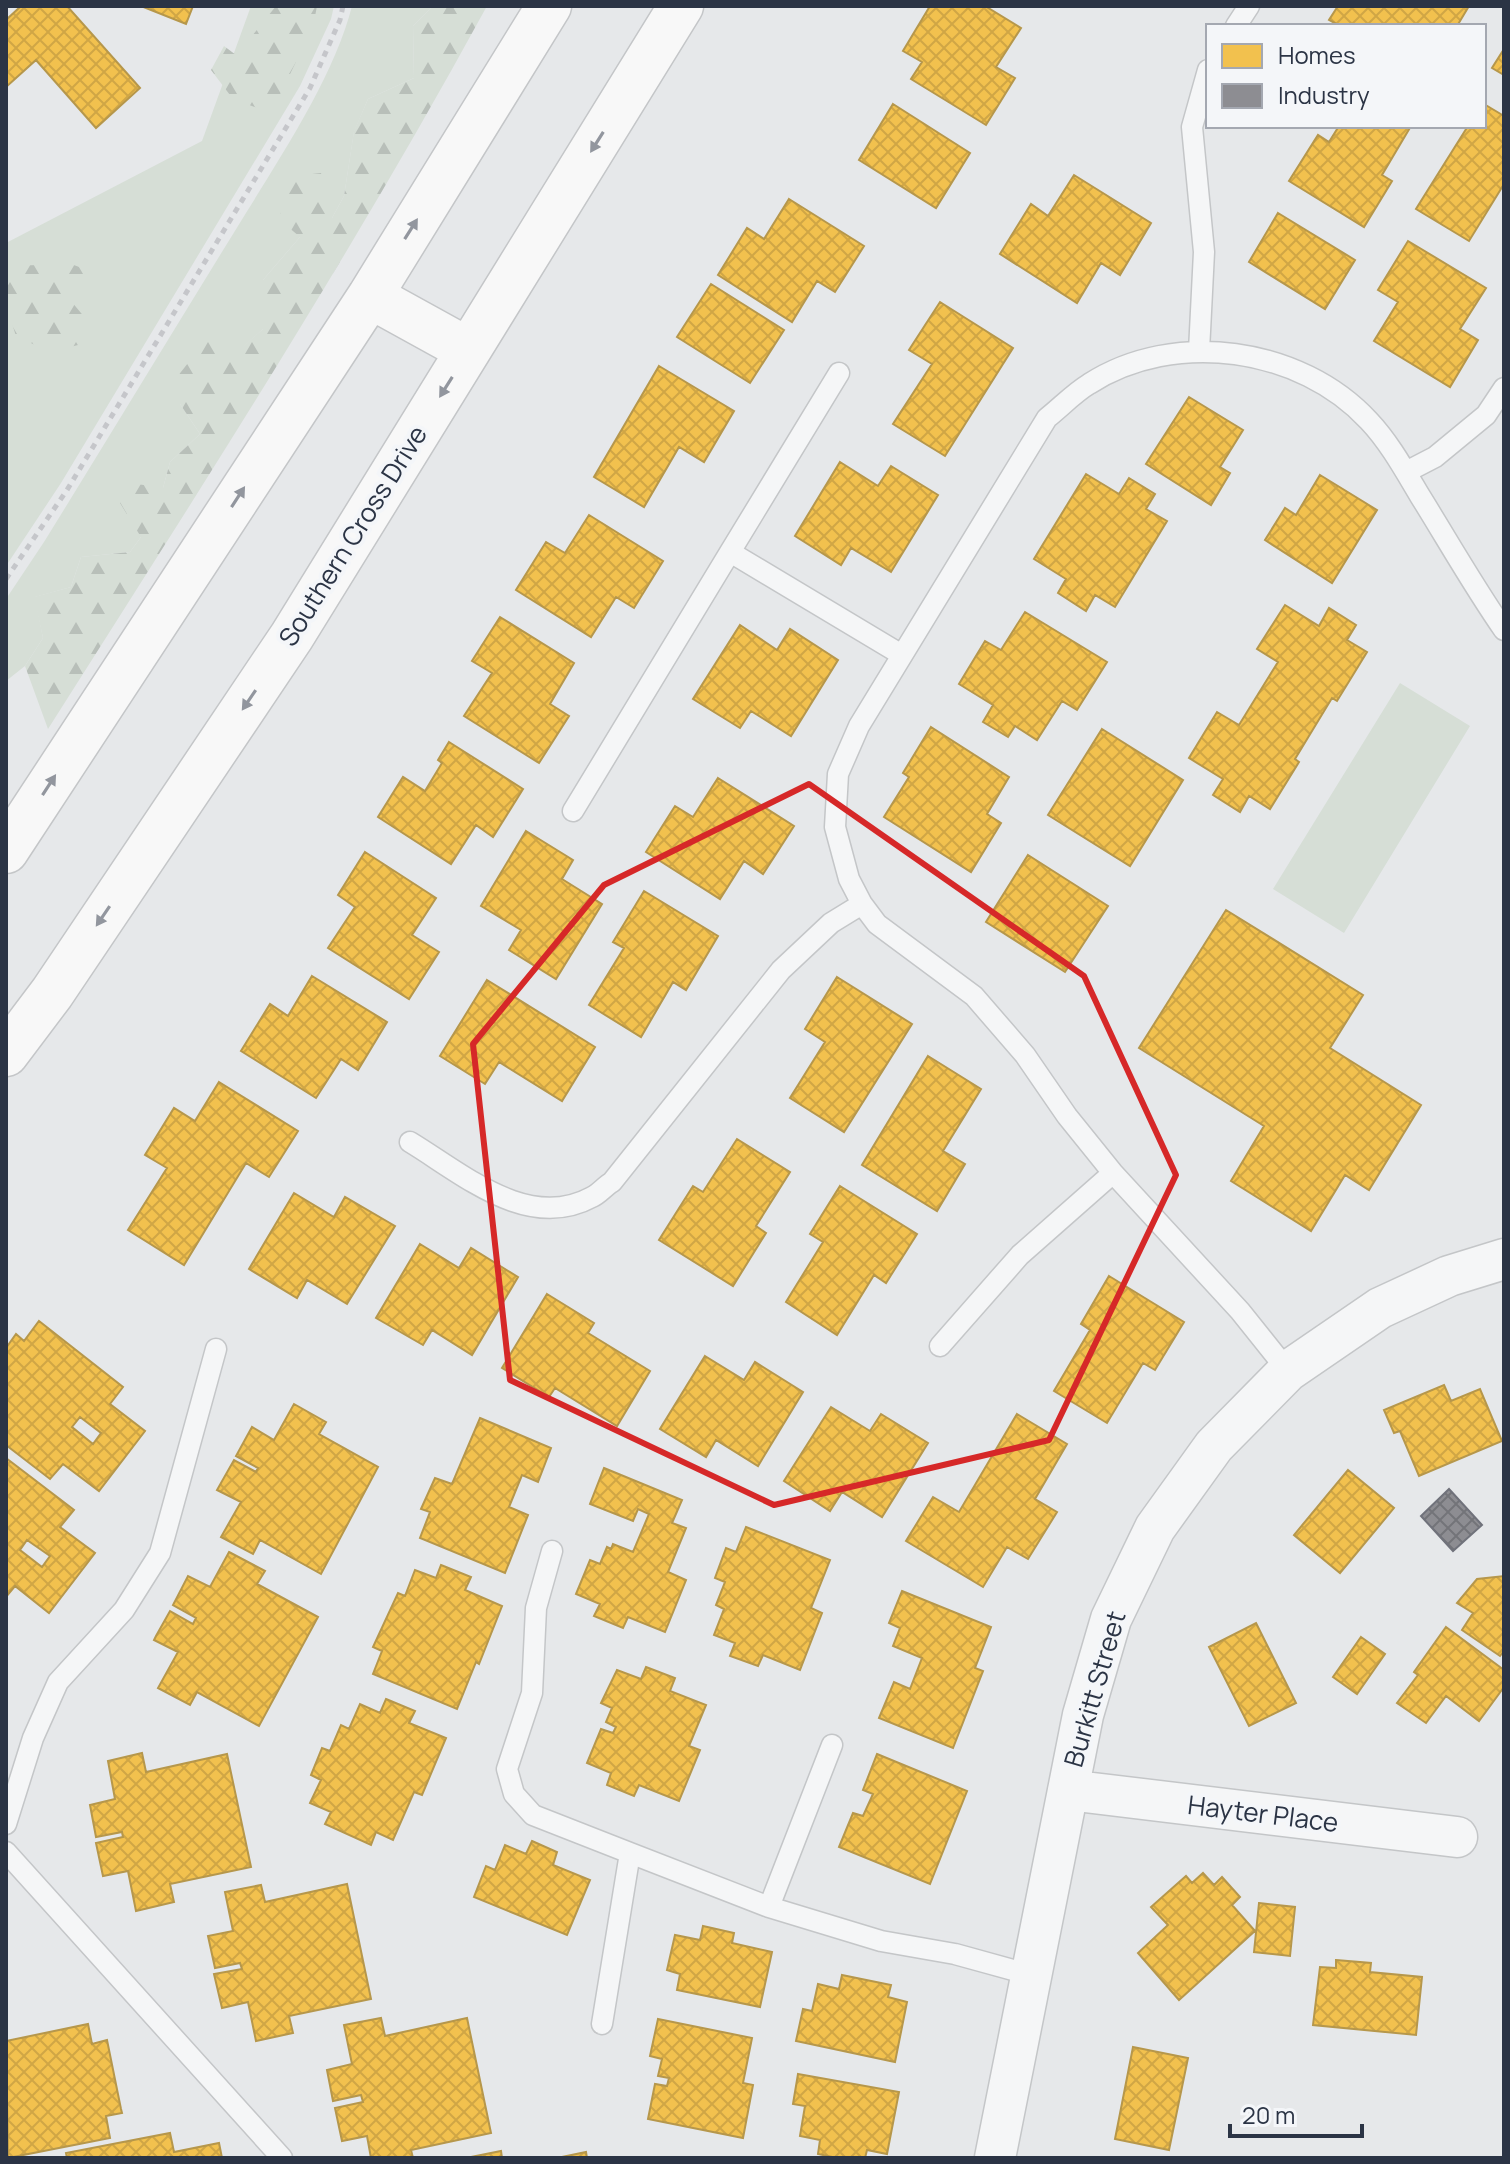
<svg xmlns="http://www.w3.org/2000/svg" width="1510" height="2164" viewBox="0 0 1510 2164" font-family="Manrope,sans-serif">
  <defs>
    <pattern id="forest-firs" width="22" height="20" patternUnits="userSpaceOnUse" patternTransform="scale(2)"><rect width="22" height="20" fill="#d6ded6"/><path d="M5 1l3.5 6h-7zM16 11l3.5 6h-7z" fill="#b8bfb9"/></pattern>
    <pattern id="homes-cross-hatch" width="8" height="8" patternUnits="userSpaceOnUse" patternTransform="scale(2)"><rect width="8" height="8" fill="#f2c14e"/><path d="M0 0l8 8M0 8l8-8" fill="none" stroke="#d0a645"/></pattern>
    <pattern id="industry-cross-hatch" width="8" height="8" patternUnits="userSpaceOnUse" patternTransform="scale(2)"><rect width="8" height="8" fill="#8d8d92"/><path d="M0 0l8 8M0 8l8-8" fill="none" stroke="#737479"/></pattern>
  </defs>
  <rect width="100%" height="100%" fill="#e6e8ea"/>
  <path fill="#d6ded6" d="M251,6H334L331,19L300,86L61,483L6,566V243L202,141Z
    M352,6H433L413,26L414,78L368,99L354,132L344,196L331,220L300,237L263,280V329L180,404L200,434L170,462L163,488L141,537L130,552L81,557L71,587L35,597L43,638L25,666L6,681V599L44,542C109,437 173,331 238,226C277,162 334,78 352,6Z
    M1400,683L1470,726L1344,933L1273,889Z"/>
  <path fill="url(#forest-firs)" d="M276,6H317L313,27L271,113L233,99L211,70L224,46L248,64L252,36Z
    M433,6H487C352,254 199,491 48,729L25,666L43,638L34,597L71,587L81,557L130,552L141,537L120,503L137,484L163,488L170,462L200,434L180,404L177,377L207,339L240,349L263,329V280L300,237L280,220L285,177L321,173L332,218L344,196L354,131L368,99L414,78L413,26Z
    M71,264L93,272L71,301L91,325L78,345L50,352L16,336L6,305L7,266Z"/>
  <path fill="url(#homes-cross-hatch)" stroke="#b6974b" stroke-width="2" fill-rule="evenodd" d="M21,6H67L140,88L96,128L36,60L6,87V20Z
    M141,6H193L186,24Z
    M930,6H985L1021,28L996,67L1015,78L986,125L911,79L922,62L903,51Z
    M1338,6H1469L1457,26H1340L1329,20Z
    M1504,49V75L1492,68Z
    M893,104L970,153L936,208L859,160Z
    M1484,104L1504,116V184L1469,241L1416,209L1468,126H1484Z
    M1339,126H1411L1382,175L1392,181L1364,227L1289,181L1318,135L1329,142Z
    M1074,175L1151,223L1120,275L1101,263L1077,303L1000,254L1031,204L1048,216Z
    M789,199L864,246L835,292L817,281L792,322L718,275L747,228L764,239Z
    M1278,213L1355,260L1325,309L1249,262Z
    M1408,241L1486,288L1460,329L1478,340L1450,387L1374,341L1398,302L1378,290Z
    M711,284L784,330L750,383L677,337Z
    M940,302L1013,348L945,456L893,424L932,364L909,350Z
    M659,366L734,411L704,462L679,447L644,507L594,477Z
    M1189,397L1243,430L1220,467L1230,473L1211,505L1146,464Z
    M840,462L878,486L891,466L938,495L891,572L851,548L841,565L795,536Z
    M1086,474L1119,494L1129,478L1155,494L1146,509L1167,521L1115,607L1095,595L1086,611L1058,593L1066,579L1034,559Z
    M1320,475L1377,510L1332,583L1265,540L1285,508L1296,515Z
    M589,515L663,561L634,608L616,597L591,637L516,590L546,542L565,553Z
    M1285,605L1319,626L1329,608L1356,625L1347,640L1367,652L1337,701L1332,698L1295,759L1299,762L1270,809L1249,796L1240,812L1213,795L1223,779L1189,758L1217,712L1239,725L1278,662L1257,649Z
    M1025,612L1107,662L1077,710L1062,701L1037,740L1015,726L1008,737L983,722L993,705L959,684L985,641L1001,650Z
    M500,617L574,663L550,704L569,716L539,763L464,716L492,673L472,661Z
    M740,625L777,650L790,629L838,660L791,736L751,711L740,728L693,699Z
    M931,727L1009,777L987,814L1001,823L971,872L884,817L909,777L903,773Z
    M1102,729L1183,780L1130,866L1048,815Z
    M449,742L523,789L493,837L476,825L451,864L378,817L403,777L425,791L442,763L438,760Z
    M718,778L794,826L763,874L744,861L720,899L646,852L675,806L693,817Z
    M526,831L573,860L562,879L602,904L556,979L509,950L521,930L481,906Z
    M365,852L436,898L412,935L439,952L409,999L328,948L355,907L338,895Z
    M1028,855L1108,906L1065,972L986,922Z
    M644,891L718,936L686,990L673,982L641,1037L589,1005L624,948L613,942Z
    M1226,910L1363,995L1330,1048L1421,1105L1369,1190L1345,1175L1311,1231L1231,1181L1264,1126L1139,1048Z
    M312,976L387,1022L358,1070L341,1059L316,1098L241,1051L270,1004L288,1016Z
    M837,977L912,1024L844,1132L790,1098L825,1042L805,1029Z
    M487,980L595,1047L562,1101L499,1062L485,1084L440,1056Z
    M928,1056L981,1089L943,1151L965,1164L937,1211L862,1165Z
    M219,1082L298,1131L269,1177L246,1163L184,1265L128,1230L167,1168L145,1155L174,1108L195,1121Z
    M737,1139L790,1172L756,1226L766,1233L733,1286L659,1240L693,1186L703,1192Z
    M840,1186L917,1234L886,1283L874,1275L837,1335L786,1302L823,1242L810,1234Z
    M294,1193L334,1217L345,1197L395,1226L347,1304L307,1280L297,1298L249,1269Z
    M420,1244L459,1268L471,1248L518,1277L472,1355L432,1330L423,1345L376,1318Z
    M1109,1276L1184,1322L1155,1370L1143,1363L1107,1423L1054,1391L1090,1330L1081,1324Z
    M547,1294L594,1323L588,1333L650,1371L617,1426L555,1388L549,1397L502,1368Z
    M39,1321L123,1387L110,1404L145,1431L99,1491L63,1464L50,1479L6,1445V1348L16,1334L24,1341ZM80,1417L101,1433L93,1444L72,1427Z
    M705,1356L744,1380L755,1362L803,1392L758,1466L716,1440L706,1457L660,1429Z
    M1444,1385L1451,1401L1480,1389L1502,1441L1419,1476L1400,1431L1394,1433L1384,1410Z
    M294,1404L326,1422L319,1434L378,1467L321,1574L260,1540L253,1554L221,1537L241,1502L217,1490L234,1460L256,1472L258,1468L236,1456L252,1427L274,1440Z
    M831,1407L870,1431L881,1414L928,1443L882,1517L842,1492L830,1511L784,1481Z
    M1017,1414L1067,1444L1035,1499L1057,1512L1028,1559L1007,1547L983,1587L906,1541L933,1497L959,1512Z
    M480,1418L551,1448L538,1482L522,1475L509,1507L528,1515L505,1573L420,1538L430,1512L421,1509L435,1478L452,1484Z
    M6,1458L74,1510L60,1527L95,1553L49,1613L15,1586L6,1597ZM27,1540L50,1556L42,1567L20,1550Z
    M604,1468L682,1500L672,1523L686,1528L668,1572L686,1580L665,1632L628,1617L623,1628L594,1616L600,1604L576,1594L590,1560L600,1564L607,1547L611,1549L613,1544L633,1552L649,1514L638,1509L633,1521L590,1504Z
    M1348,1470L1394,1508L1340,1573L1294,1535Z
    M746,1527L830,1560L811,1608L822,1613L800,1670L763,1655L758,1666L730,1656L735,1643L714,1635L724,1609L716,1605L725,1582L715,1578L726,1548L736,1552Z
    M229,1552L265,1571L257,1584L318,1617L259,1726L197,1692L190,1705L158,1688L178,1652L154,1640L156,1636L170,1611L193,1624L196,1618L173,1605L188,1576L210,1587Z
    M441,1565L471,1577L465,1590L502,1606L479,1664L476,1662L457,1709L373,1674L382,1651L373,1647L398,1593L405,1596L415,1570L436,1578Z
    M1504,1576V1651L1500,1656L1462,1630L1473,1613L1457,1603L1477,1579Z
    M902,1591L991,1627L975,1668L983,1671L953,1748L879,1718L894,1682L910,1689L922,1658L893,1646L900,1628L889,1623Z
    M1256,1623L1296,1703L1249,1726L1209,1647Z
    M1446,1627L1504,1670V1687L1479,1721L1446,1696L1426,1723L1397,1703L1418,1675L1414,1672Z
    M1361,1637L1385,1654L1357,1694L1333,1677Z
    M646,1667L675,1678L670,1691L706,1705L689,1746L700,1750L679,1801L639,1785L634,1796L607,1785L611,1773L587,1763L601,1729L613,1733L616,1727L606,1722L612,1708L601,1703L617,1670L641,1679Z
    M386,1699L415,1711L409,1723L446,1738L422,1795L414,1792L393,1840L376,1832L371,1845L325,1824L331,1812L310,1803L321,1780L311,1775L322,1748L330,1751L341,1725L349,1729L360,1704L380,1713Z
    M142,1753L146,1772L227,1754L251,1867L170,1884L174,1902L136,1911L128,1871L103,1876L96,1843L123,1837L122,1832L96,1837L90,1805L115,1799L108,1761Z
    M877,1754L967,1791L930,1884L839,1847L853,1813L863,1816L873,1794L863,1790Z
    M532,1841L557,1852L553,1865L590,1880L567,1935L474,1897L486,1866L495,1870L505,1845L526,1854Z
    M1203,1873L1214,1885L1222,1877L1240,1897L1232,1905L1255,1931L1179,2000L1138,1953L1168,1925L1151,1907L1186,1876L1192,1883Z
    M347,1884L371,1999L289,2016L293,2033L256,2041L248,2002L222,2008L214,1974L242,1969L240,1963L215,1968L208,1936L233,1931L225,1892L261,1885L265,1902Z
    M1259,1903L1295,1907L1290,1956L1254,1952Z
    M703,1926L734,1933L732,1943L772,1952L760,2007L677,1990L680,1974L667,1970L675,1935L700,1940Z
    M1336,1960L1371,1963L1370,1972L1422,1977L1416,2035L1313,2025L1320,1967L1336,1968Z
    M842,1975L891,1985L888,1997L907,2002L895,2062L796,2041L803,2009L812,2011L818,1984L839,1989Z
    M381,2018L385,2036L467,2018L491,2133L411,2150L413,2158H371L367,2136L342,2141L335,2108L363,2102L361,2095L333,2101L327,2070L352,2064L344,2025Z
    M658,2019L752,2038L743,2083L753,2085L743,2138L648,2119L655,2084L667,2086L669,2078L658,2076L662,2059L650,2056Z
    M88,2024L92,2044L107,2040L121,2109L122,2113L106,2116L110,2138L8,2158L6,2041Z
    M1133,2047L1188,2058L1169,2150L1115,2139Z
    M798,2074L899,2092L887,2154L867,2150L865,2158H837L818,2154L820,2140L800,2136L805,2106L793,2104Z
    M170,2133L174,2152L219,2143L222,2158H67L66,2153Z
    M501,2151L502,2158H466Z
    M586,2152L587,2158H557Z"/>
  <path fill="url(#industry-cross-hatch)" stroke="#70727b" stroke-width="2" d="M1449,1489L1482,1525L1453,1551L1421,1516Z"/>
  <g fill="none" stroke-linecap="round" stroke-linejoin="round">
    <defs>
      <path id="service" d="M1236,26L1249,6
        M1199,351L1204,252L1192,127L1208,70
        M1406,472L1435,457L1486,415L1504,388
        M730,552L839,373
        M573,811L730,552L902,655
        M410,1142C463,1174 528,1232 592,1197C599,1194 605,1186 612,1182L781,970L831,923L862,904
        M940,1346L1020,1255L1113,1173
        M1288,1371L1240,1311L1113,1173L1067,1116L1025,1055L974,996L877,924L862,904L849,879L835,827L838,774L859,726L1047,418C1061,407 1074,393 1089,384C1174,329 1301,347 1369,421C1389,442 1405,471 1420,496C1448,541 1474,587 1504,630
        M552,1551L536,1608L532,1693L507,1769L514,1794L533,1815L630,1853
        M832,1745L769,1907L881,1941L955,1954L1031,1975
        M6,1824L33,1738L58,1682L124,1610L160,1553L216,1349
        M6,1852L282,2158
        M602,2024L630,1853L769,1907"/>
      <path id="minor" d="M1068,1790L1457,1837
        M995,2158L1083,1715L1111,1619L1155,1528L1214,1446L1288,1371L1380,1308L1449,1276L1504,1259"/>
      <path id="secondary" d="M370,296L468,350
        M6,851L370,296L549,6
        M6,1054L52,993L292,636L681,6"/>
    </defs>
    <use href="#service" stroke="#c4c6c8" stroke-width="23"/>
    <use href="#minor" stroke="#c4c6c8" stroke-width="43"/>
    <use href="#secondary" stroke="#c4c6c8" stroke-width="47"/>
    <path stroke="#c5c6ca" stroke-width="5" stroke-dasharray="6 6" stroke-linecap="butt" d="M6,579L67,490L310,88L340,20L343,6"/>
    <use href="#service" stroke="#f5f6f7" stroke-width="20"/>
    <use href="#minor" stroke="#f5f6f7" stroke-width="40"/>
    <use href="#secondary" stroke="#f8f8f8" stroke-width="44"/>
  </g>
  <defs><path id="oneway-solid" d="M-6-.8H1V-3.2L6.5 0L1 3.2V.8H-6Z" transform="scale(2)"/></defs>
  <g fill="#92969e">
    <use href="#oneway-solid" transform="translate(597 142) rotate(122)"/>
    <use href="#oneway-solid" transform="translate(411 229) rotate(-58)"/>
    <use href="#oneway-solid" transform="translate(446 387) rotate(122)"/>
    <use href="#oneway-solid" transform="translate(238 497) rotate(-57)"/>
    <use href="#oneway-solid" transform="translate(249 700) rotate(124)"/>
    <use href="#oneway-solid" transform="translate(49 785) rotate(-57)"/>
    <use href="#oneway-solid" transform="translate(103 916) rotate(124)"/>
  </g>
  <path fill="none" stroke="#d62828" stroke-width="6" stroke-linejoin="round" d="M809,784L1084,976L1176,1175L1049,1440L774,1505L510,1380L473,1044L604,885Z"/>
  <g text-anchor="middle" stroke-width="8" stroke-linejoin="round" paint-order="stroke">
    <g font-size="26" fill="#2b3445" stroke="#f4f6f9">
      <text transform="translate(353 536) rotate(-58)" y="9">Southern Cross Drive</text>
      <text transform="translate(1095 1689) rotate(-74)" y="9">Burkitt Street</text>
      <text transform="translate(1263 1814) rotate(7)" y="9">Hayter Place</text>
    </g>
  </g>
  <rect width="1510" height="2164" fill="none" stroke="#2b3445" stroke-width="16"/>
  <rect x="1206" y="24" width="280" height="104" fill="#f4f6f9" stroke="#a4a8b1" stroke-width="2"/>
  <rect x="1222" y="44" width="40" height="24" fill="#f2c14e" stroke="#a4a8b1" stroke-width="2"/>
  <text x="1278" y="64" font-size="24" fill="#2b3445">Homes</text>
  <rect x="1222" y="84" width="40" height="24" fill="#8d8d92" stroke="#a4a8b1" stroke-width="2"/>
  <text x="1278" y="104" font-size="24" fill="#2b3445">Industry</text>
  <path d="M1230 2124v12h132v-12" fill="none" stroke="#2b3445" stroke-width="4"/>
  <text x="1242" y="2124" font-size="24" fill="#2b3445" stroke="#f4f6f9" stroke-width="6" paint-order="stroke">20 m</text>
</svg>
